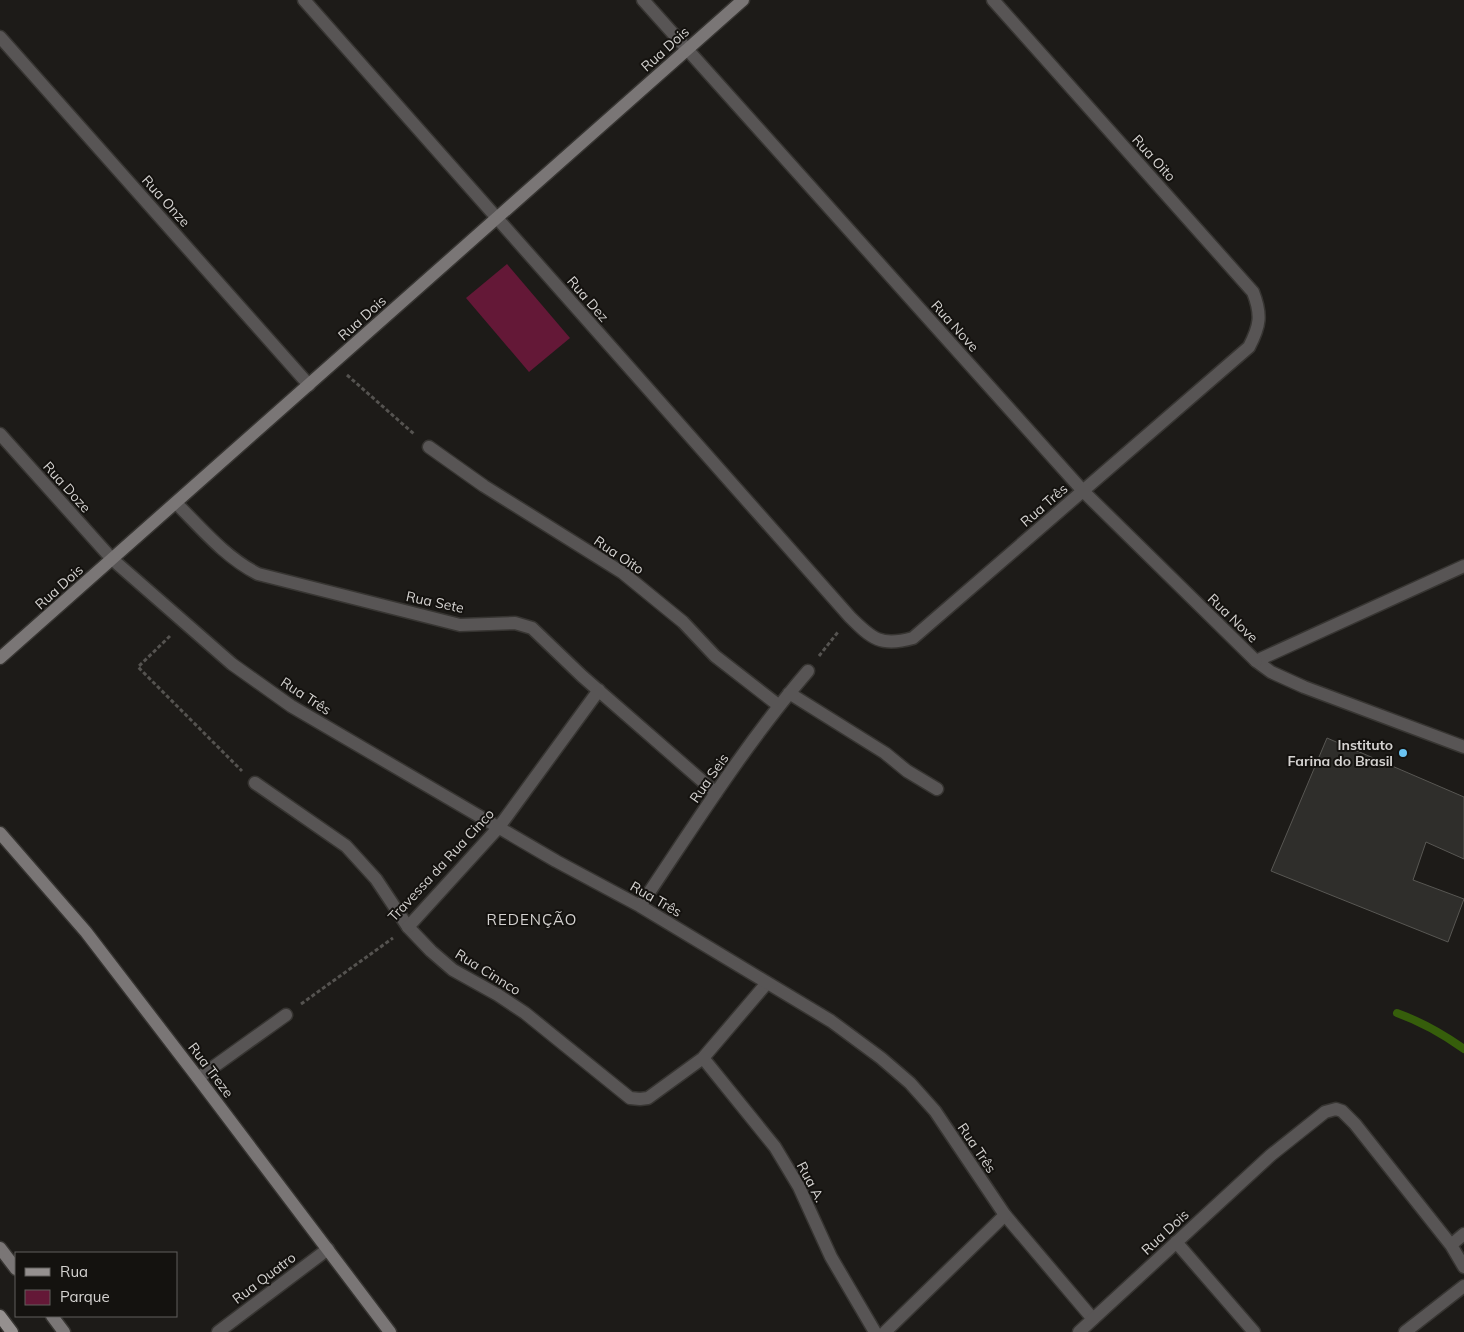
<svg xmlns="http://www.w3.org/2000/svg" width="1464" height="1332" viewBox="0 0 1464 1332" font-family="Mulish,sans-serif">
  <rect width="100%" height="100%" fill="#1d1b18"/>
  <path fill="#641837" d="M507,264L570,338L529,372L466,298Z"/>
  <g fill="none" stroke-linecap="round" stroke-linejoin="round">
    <path stroke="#365e0b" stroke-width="8" d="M1397,1013C1422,1022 1443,1034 1464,1049"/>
  </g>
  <path fill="#2f2e2b" stroke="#585753" d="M1327,738L1464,797V859L1426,842L1413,880L1464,899L1448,942L1271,871Z"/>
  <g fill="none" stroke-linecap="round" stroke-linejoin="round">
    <defs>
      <path id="lane" d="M1256,661L1464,566
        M1256,661L1271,672L1304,687L1464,747
        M255,783L346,846L376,879L408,927L431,951L453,970L498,995L525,1013L630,1098L640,1099L648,1098L703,1058L767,983
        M703,1058L775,1147L799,1187L831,1257L875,1332
        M198,1078L286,1015
        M1005,1215L1093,1319"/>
      <path id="street" d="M304,0L850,617C872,639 881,647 913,638L1249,347C1260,326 1262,315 1253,292L993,0
        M643,0L1083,491L1256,661
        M0,37L309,385
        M0,434L112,559L232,664L291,706L556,861L640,906L831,1021L881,1058L910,1083L935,1111L1005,1215L885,1332
        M429,447L484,486L623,573L683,622L715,656L778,705
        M176,503C202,529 225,557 258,574L460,625L515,623L532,628L582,676L716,793
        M789,693L885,753L907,771L937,789
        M640,906C694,826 745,744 808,671
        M408,927L499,827L599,690
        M1176,1242L1254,1332
        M1451,1245L1464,1234
        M218,1332L328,1249
        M1079,1332L1271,1155L1325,1112L1336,1109L1342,1111L1355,1124L1451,1245L1464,1267
        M1405,1332L1464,1286"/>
      <path id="secondary" d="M0,658L743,0
        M0,833L86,932L198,1078L390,1332
        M0,1248L16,1269
        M52,1316L64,1332"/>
      <path id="primary" d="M0,1316L12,1332"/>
    </defs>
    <use href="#lane" stroke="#373532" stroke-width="15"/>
    <use href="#street" stroke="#373532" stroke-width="15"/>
    <use href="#secondary" stroke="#373532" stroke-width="15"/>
    <use href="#primary" stroke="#373532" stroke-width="15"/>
    <path stroke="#555350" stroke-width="3" stroke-dasharray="4 2.5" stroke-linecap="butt" d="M347,375L414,434
      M170,636L138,667L242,771
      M819,656L838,632
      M301,1004L393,938"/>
    <use href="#lane" stroke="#585555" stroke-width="12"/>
    <use href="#street" stroke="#585555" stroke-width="12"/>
    <use href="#secondary" stroke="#7a7676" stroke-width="12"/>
    <use href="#primary" stroke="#95908f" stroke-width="12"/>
  </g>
  <circle fill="#6ac3f1" stroke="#14120f" stroke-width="2" cx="1403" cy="753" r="5"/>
  <g text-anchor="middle" stroke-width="4" stroke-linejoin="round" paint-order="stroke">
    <g font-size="14" fill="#d4d2d0" stroke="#14120f">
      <text transform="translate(665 49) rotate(-42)" y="5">Rua Dois</text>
      <text transform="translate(1154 158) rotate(48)" y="5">Rua Oito</text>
      <text transform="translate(166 201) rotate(48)" y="5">Rua Onze</text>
      <text transform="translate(588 299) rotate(49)" y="5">Rua Dez</text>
      <text transform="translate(362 318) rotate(-42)" y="5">Rua Dois</text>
      <text transform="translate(955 326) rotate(48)" y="5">Rua Nove</text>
      <text transform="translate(67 487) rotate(48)" y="5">Rua Doze</text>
      <text transform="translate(1044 505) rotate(-41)" y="5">Rua Três</text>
      <text transform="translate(619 555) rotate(34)" y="5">Rua Oito</text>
      <text transform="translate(59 587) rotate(-42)" y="5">Rua Dois</text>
      <text transform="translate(435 602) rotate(12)" y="5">Rua Sete</text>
      <text transform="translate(1233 618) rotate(44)" y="5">Rua Nove</text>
      <text transform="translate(306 696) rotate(33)" y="5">Rua Três</text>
      <text transform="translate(709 778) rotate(-55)" y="5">Rua Seis</text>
      <text transform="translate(441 865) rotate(-47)" y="5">Travessa da Rua Cinco</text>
      <text transform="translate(656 899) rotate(30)" y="5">Rua Três</text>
      <text transform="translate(488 972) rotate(32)" y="5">Rua Cinnco</text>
      <text transform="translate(211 1070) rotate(53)" y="5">Rua Treze</text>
      <text transform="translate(977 1148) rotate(56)" y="5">Rua Três</text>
      <text transform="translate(811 1182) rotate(62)" y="5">Rua A.</text>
      <text transform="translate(1165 1232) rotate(-43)" y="5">Rua Dois</text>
      <text transform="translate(264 1278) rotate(-37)" y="5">Rua Quatro</text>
    </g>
    <g font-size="14" font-weight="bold" fill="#d4d2d0" stroke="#14120f" text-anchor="end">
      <text x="1393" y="750">Instituto<tspan x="1393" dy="16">Farina do Brasil</tspan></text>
    </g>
    <g font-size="15" letter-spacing="1" fill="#d4d2d0" stroke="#14120f">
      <text x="532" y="925">REDENÇÃO</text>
    </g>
  </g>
  <rect x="15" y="1252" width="162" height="65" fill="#14120f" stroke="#615f5c"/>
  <rect x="25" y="1268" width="25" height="8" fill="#95908f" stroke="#615f5c"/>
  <text x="60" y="1277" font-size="15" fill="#d4d2d0">Rua</text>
  <rect x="25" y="1290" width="25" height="15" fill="#641837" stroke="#615f5c"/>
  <text x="60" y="1302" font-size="15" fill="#d4d2d0">Parque</text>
</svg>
